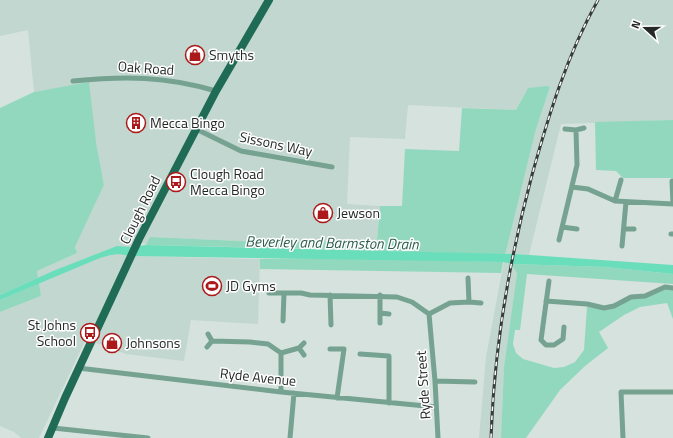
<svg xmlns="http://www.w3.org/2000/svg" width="673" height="438" viewBox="0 0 673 438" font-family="'Titillium Web',sans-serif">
  <rect width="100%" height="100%" fill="#d5e2dd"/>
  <path fill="#c2d7cf" d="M0,0H673V120L561,124L529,255L515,254L513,267L517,273L504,367L501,438H479L486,357L507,245L536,129L550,87L528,88L516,110L408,105L405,139L350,137L347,204L380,206L377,241L261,242L150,237L146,245L137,240L129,256L260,259L258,324L191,320L184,361L126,354L86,339L39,438H21L14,432L0,426V312L41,296L37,271L77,253L75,247L104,185L96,142L51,89L34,92L28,30L0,36Z"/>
  <path fill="#92d8bf" d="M89,82L96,142L104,185L75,247L77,253L37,271L38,278L0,295V108L34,92Z
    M547,86L550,87L536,129L505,255L325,249L146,245L150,237L261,242L377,241L380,206H402L405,149L459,151L462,108L516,110L528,88Z
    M673,120V178H623L616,171L596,170L595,122Z
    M339,258L503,262L501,273L260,269V259Z
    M513,264L605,267L673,274V284L527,274L520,330H515L513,344L516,353L523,359L554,368L564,367L575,362L584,350L587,307L610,309L626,300L658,290L673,289V319L667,303L640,307L624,315L599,332L608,348L585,366L560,390L526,438H501L504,367L517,273L513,267Z
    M39,283L41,296L0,312V300Z"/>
  <path fill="#6adeba" d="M146,245L515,254L673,265V274L605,267L513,264L503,262L129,256C116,252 107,256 95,260L0,300V295L53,271L117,246L130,247Z"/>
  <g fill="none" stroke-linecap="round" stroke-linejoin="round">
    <path stroke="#76a292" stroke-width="5" d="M73,81C125,76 165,76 216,91
      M196,129L241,151L332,167
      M565,129L576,130L584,128
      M672,181L673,204
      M572,187L588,189L615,201L673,204
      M615,201L621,180
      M562,227L577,229
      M624,229H634
      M671,234H673
      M559,240L577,165L576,130
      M622,246L626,202
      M549,281L541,340L546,345H554L563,339L564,327
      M269,293H301L310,295L397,297L412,302L429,314L435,381L438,438
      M330,295L331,325
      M546,301L587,304L604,308L614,306L631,297L645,296L665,287L673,288
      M469,302L481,303
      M380,313L389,314
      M429,314L450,303L469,302L468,278
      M283,321L284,293
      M380,323V295
      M212,341L250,342L268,344L281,353V392
      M304,343L299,348L304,355
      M207,347L212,341L208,334
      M330,349H344L337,398
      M281,353L299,348
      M360,354L389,356V403
      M78,368L281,392L436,407
      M435,381L475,382
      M53,428L148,438
      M290,438L294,393
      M623,438L621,392H673"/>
    <path stroke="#1f6b55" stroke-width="8" d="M48,438L65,398L139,239L216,91L269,0"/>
    <defs>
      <path id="rail" d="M491,438C494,349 509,261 532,175C549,114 567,55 598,0"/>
    </defs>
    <use href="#rail" stroke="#373d3b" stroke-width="3"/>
    <use href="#rail" stroke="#fff" stroke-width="1.5" stroke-dasharray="4.5" stroke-linecap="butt"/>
  </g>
  <defs>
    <symbol id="shop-ring" viewBox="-11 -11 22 22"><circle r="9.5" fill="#fff" stroke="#ab191a" stroke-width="1.5"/><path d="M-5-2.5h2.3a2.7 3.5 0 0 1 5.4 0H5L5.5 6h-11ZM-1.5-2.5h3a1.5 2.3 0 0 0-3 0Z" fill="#ab191a"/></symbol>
    <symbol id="building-ring" viewBox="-11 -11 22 22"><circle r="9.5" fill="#fff" stroke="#ab191a" stroke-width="1.5"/><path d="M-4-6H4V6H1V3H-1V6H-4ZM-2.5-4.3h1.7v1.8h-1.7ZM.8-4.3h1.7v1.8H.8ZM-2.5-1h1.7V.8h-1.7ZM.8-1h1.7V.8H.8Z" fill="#ab191a"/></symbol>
    <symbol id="bus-ring" viewBox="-11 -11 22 22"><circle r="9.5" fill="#fff" stroke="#ab191a" stroke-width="1.5"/><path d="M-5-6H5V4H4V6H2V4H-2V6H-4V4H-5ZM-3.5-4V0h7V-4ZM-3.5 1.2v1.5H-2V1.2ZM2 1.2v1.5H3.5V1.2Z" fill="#ab191a"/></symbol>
    <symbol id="stadium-ring" viewBox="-11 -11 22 22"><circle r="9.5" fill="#fff" stroke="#ab191a" stroke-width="1.5"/><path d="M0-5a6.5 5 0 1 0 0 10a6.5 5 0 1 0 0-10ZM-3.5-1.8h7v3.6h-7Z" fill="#ab191a"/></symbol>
  </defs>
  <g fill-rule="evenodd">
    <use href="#shop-ring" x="184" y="44" width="22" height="22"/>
    <use href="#building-ring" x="125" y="112" width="22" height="22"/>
    <use href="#bus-ring" x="165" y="171" width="22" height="22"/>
    <use href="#shop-ring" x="312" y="202" width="22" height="22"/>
    <use href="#stadium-ring" x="201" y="275" width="22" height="22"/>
    <use href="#bus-ring" x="79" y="322" width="22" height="22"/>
    <use href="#shop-ring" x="101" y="332" width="22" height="22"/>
  </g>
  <g text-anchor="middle" stroke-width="3" stroke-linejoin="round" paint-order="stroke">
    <g font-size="14" fill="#242927" stroke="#fff" text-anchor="start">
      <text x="209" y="60">Smyths</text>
      <text x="150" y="128">Mecca Bingo</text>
      <text x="190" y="179">Clough Road<tspan x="190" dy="16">Mecca Bingo</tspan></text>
      <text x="337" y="218">Jewson</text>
      <text x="226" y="291">JD Gyms</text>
      <text x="76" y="330" text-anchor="end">St Johns<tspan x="76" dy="16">School</tspan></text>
      <text x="126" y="348">Johnsons</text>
    </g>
    <g font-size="14" fill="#242927" stroke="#fff">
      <text transform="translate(146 68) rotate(4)" y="5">Oak Road</text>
      <text transform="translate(276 144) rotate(12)" y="5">Sissons Way</text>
      <text transform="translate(140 210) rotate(-64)" y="5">Clough Road</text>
      <text transform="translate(258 377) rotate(6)" y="5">Ryde Avenue</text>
      <text transform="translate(423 385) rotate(-94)" y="5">Ryde Street</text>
    </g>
    <g font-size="15" font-style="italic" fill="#2c5d4d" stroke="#fff">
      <text transform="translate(332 243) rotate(1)" y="5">Beverley and Barmston Drain</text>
    </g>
  </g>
  <g transform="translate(645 28) rotate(291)" stroke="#ffffff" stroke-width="3" paint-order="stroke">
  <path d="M0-3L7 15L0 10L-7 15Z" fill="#242927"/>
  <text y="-6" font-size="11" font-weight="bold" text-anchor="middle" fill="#242927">N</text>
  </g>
</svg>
